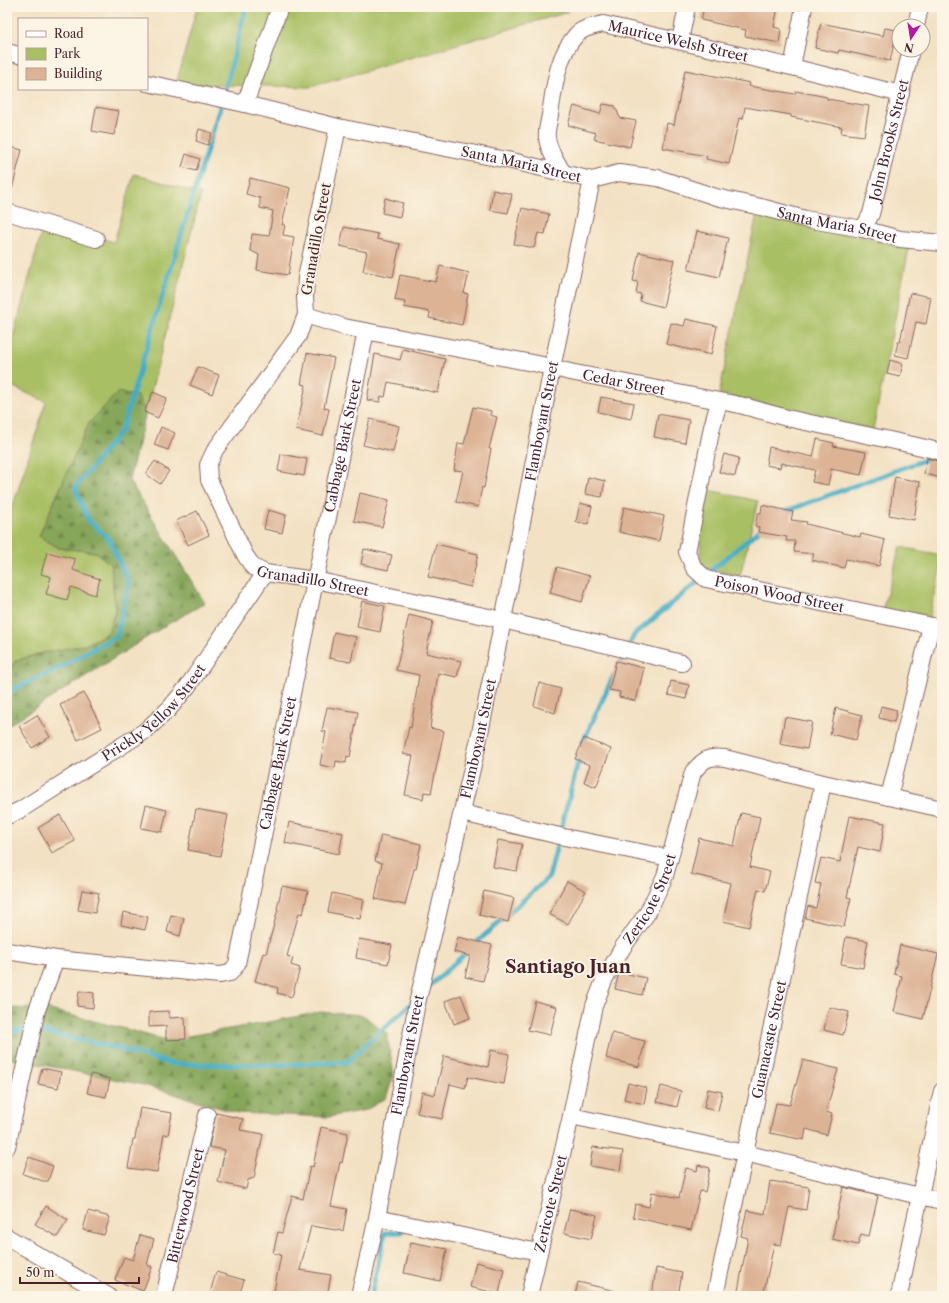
<svg xmlns="http://www.w3.org/2000/svg" width="949" height="1303" viewBox="0 0 949 1303" font-family="'Libre Caslon Text',serif">
  <defs>
    <pattern id="forest-firs" width="22" height="20" patternUnits="userSpaceOnUse"><rect width="22" height="20" fill="#86a65a"/><path d="M5 1l3.5 6h-7zM16 11l3.5 6h-7z" fill="#70874b"/></pattern>
  </defs>
  <rect width="100%" height="100%" fill="#fcf5e5"/>
  <filter id="ink" filterUnits="userSpaceOnUse"><feTurbulence type="fractalNoise" baseFrequency=".025" numOctaves="2"/><feDisplacementMap in="SourceGraphic" scale="8" xChannelSelector="R" yChannelSelector="G"/><feConvolveMatrix kernelMatrix="1 2 1 2 8 2 1 2 1" color-interpolation-filters="sRGB"/></filter>
  <filter id="wash" filterUnits="userSpaceOnUse"><feTurbulence type="fractalNoise" baseFrequency=".012" numOctaves="4" result="noise"/><feDisplacementMap in="SourceGraphic" scale="16" xChannelSelector="R" yChannelSelector="G"/><feGaussianBlur stdDeviation="0.9" result="paint"/><feColorMatrix in="noise" values="0 0 0 0 0 0 0 0 0 0 0 0 0 0 0 0 0 1.4 0 .05"/><feComposite in="paint" operator="in"/></filter>
  <g filter="url(#wash)">
    <rect width="100%" height="100%" fill="#f3e1c3"/>
    <path fill="#a9bf64" stroke="#7a6f48" d="M197,7H527L568,12L311,87L176,84Z
      M134,174L201,194L146,412L89,423L39,536L59,548L96,552L111,565L115,610L108,633L85,645L38,654L15,661L7,678V524L46,402L7,384V359L44,223L114,242Z
      M757,213L815,229L864,237L890,245L909,248L873,430L719,394Z
      M705,489L758,501L740,576L699,567Z
      M900,547L942,555V561L929,619L882,611Z"/>
    <path fill="url(#forest-firs)" stroke="#686242" d="M118,392L137,396L146,412L129,480L205,603L168,624L7,726V678L15,661L38,654L85,645L108,633L115,610L111,565L96,552L59,548L39,536L89,423Z
      M7,1008L46,1009L126,1029L164,1040L258,1024L320,1012L363,1015L387,1034L394,1075L386,1098L366,1110L328,1117L237,1113L144,1085L7,1058Z"/>
    <g fill="none" stroke-linecap="round" stroke-linejoin="round">
      <path stroke="#45aec5" stroke-width="5" d="M781,513L927,459H942
        M618,668L634,635L762,528
        M7,692L61,667L117,636L129,583L109,539L89,521L75,488L122,429L224,94L246,7
        M582,744L613,677
        M474,945L549,877L580,754
        M425,990L468,951
        M7,1031L33,1030L116,1048L172,1064L276,1065L347,1062L414,1001
        M371,1296L385,1233L402,1232"/>
    </g>
    <g id="blocks">
      <path fill="#ddb395" d="M704,7H778L774,27L781,29L779,43L745,36L746,30L701,20Z
        M821,23L883,36L885,28L897,30L890,61L839,50L838,53L815,48Z
        M685,70L750,83L749,86L795,94L796,91L827,97V99L869,106L864,136L841,133L842,127L791,117V115L745,107L743,119L739,118L729,164L706,159L707,156L663,148L667,123L674,125Z
        M603,104L615,106L620,118L636,121L630,147L594,139L596,133L568,125L574,106L600,114Z
        M96,107L119,111L114,135L92,131Z
        M199,129L212,133L208,145L196,141Z
        M7,146L22,150L12,189H7Z
        M186,154L200,159L196,171L182,167Z
        M250,178L290,188L282,225H285L283,235L294,237L288,275L257,270L259,255L250,250L252,234L269,236L273,211L260,208V198L246,194Z
        M493,190L512,194L508,213L490,210Z
        M385,198L403,203L400,217L382,213Z
        M522,208L549,214L545,234L538,233L534,248L514,244Z
        M344,227L378,234L377,239L400,244L393,277L363,271L367,252L340,246Z
        M697,231L728,238L719,277L688,270Z
        M639,252L674,260L663,307L640,301L641,294L636,293L638,282L633,281Z
        M440,266L469,273L464,293L468,294L462,325L429,318L430,312L404,307L405,302L395,300L400,275L436,282Z
        M910,293L931,297L926,324L916,322L908,358L895,355L898,342H900Z
        M686,319L717,326L711,355L666,344L671,323L684,326Z
        M403,349L445,359L438,393L388,382L385,397L381,396L380,402L367,400L375,354L400,360Z
        M307,353L334,358L324,408L329,409L323,436L296,430L306,385L301,384Z
        M890,360L903,364L900,377L887,374Z
        M198,367L219,375L212,394L190,385Z
        M153,392L167,398L158,418L144,412Z
        M601,397L634,403L631,419L598,412Z
        M473,407L491,411L490,415L497,417L489,449H491L484,488L482,487L478,507L456,502L463,471L454,470L458,443L464,444Z
        M658,414L689,420L685,443L654,437Z
        M370,419L399,426L393,452L363,445Z
        M161,427L175,433L168,450L154,445Z
        M817,439L834,443L833,446L866,452L861,475L831,469L828,485L812,482L815,470L781,463L780,468L766,465L769,447L813,457Z
        M281,454L307,459L304,476L278,471Z
        M724,454L739,458L735,476L719,472Z
        M927,458L942,462V478L924,474Z
        M155,461L169,471L160,484L146,474Z
        M588,477L605,481L602,497L585,494Z
        M895,477L920,482L914,520L889,515Z
        M360,493L389,500L382,527L354,521Z
        M580,503L592,506L588,524L576,522Z
        M762,505L793,512L791,520L807,522L806,524L860,537L861,534L885,540L879,566L846,559L844,568L812,560L814,554L794,552L795,541H786L787,537L758,532L759,527L755,526L758,513H761Z
        M624,507L664,516L659,541L619,532Z
        M268,510L286,515L282,533L264,529Z
        M197,511L209,535L188,545L176,521Z
        M436,544L478,554L471,587L428,577Z
        M364,549L392,555L388,570L361,564Z
        M47,552L75,559L73,570L100,579L95,595L71,587L67,600L46,594L51,577L41,574Z
        M557,567L590,576L582,602L550,593Z
        M362,601L385,606L380,632L357,627Z
        M409,615L433,621L426,653L461,661L457,677L438,673L430,728L444,731L431,793L424,792L423,799L405,795L413,756L403,754L409,727L411,728L419,675L396,670Z
        M334,632L356,637L351,662L329,658Z
        M616,661L644,668L636,701L619,697L620,692L609,690Z
        M671,681L689,685L686,699L668,695Z
        M539,683L561,689L555,713L534,706Z
        M84,693L102,728L78,740L60,705Z
        M881,706L897,710L894,722L879,718Z
        M327,707L358,712L350,757L347,756L346,763L336,761L335,768L320,765L326,732L322,731Z
        M836,708L862,715L856,740L830,734Z
        M37,715L50,737L32,748L19,726Z
        M785,717L812,722L807,749L780,744Z
        M584,738L611,749L596,787L584,782L590,765L575,759Z
        M146,805L167,810L162,832L141,828Z
        M196,809L228,815L220,856L188,850Z
        M741,813L760,817L750,867L770,872L765,891L758,889L749,927L723,921L731,883L691,874L699,838L734,846Z
        M60,815L75,841L52,853L38,828Z
        M849,816L885,823L880,852L858,847L847,897L851,898L844,927L805,918L808,906L816,908L821,884L815,883L821,858L840,862Z
        M289,822L343,833L339,854L285,843Z
        M381,835L421,844L416,869H414L405,905L375,899L382,863L375,861Z
        M498,840L522,844L517,871L493,867Z
        M567,881L586,891L568,924L549,914Z
        M282,886L308,891L303,914L299,913L287,956L293,958L291,965L300,968L292,997L277,993L278,988L255,981L263,953L266,954L278,909H277Z
        M82,890L99,893L95,913L78,910Z
        M484,891L514,898L508,922L479,915Z
        M332,893L364,900L360,919L328,912Z
        M123,912L148,917L145,930L121,925Z
        M171,915L184,918L180,936L167,932Z
        M458,937L492,945L483,981L465,977L470,956L454,952Z
        M846,937L868,941L863,968L841,964Z
        M359,939L392,945L388,964L356,958Z
        M900,945L938,954L923,1019L894,1012L902,976L894,974Z
        M619,972L646,978L642,995L615,989Z
        M79,991L94,993L93,1008L77,1006Z
        M461,995L470,1018L454,1024L445,1001Z
        M535,1001L557,1007L550,1035L528,1030Z
        M829,1007L849,1012L843,1035L824,1030Z
        M169,1011V1018L185,1017L186,1039L166,1040V1026L149,1027V1012Z
        M612,1033L645,1041L639,1067L606,1058Z
        M491,1050L509,1054L504,1084L468,1077L465,1088L450,1084L442,1119L417,1113L422,1092L435,1095L444,1056L488,1067Z
        M803,1060L838,1069L826,1112L832,1114L827,1135L806,1129L804,1140L770,1133L776,1103L790,1105Z
        M42,1068L61,1072L58,1088L38,1084Z
        M91,1074L110,1079L106,1097L87,1093Z
        M628,1083L647,1088L644,1104L624,1099Z
        M661,1086L681,1091L677,1107L657,1102Z
        M708,1089L722,1092L718,1111L704,1108Z
        M140,1108L172,1113L168,1135L164,1134L157,1172L128,1168L133,1139H135Z
        M216,1113L243,1119L240,1130L263,1134L254,1178L248,1180L246,1189L218,1182L225,1150L209,1147Z
        M321,1127L348,1133L342,1163L340,1162L331,1206L347,1209L343,1231L311,1226L300,1270L331,1275L327,1296H273L281,1255L273,1253L278,1232L282,1233L292,1196L303,1199L310,1166L313,1167Z
        M593,1147L623,1151L620,1171L590,1166Z
        M29,1157L53,1166L48,1181H43L23,1174Z
        M698,1165L710,1168L705,1192L700,1191L691,1230L633,1217L635,1204L649,1207L652,1192L679,1198L686,1168L697,1171Z
        M770,1181L809,1187L806,1210L789,1207L781,1245L774,1244L763,1296H737L748,1238L741,1236L747,1210L765,1214Z
        M843,1187L878,1196L869,1236L861,1234L858,1245L832,1239Z
        M46,1206L68,1220L57,1237L35,1224Z
        M570,1209L597,1215L591,1239L564,1233Z
        M88,1211L110,1217L104,1235L83,1230Z
        M140,1235L154,1239L147,1265L152,1267L143,1291L115,1280L124,1257L133,1260Z
        M411,1242L447,1249L440,1281L404,1273Z
        M476,1262L504,1269L499,1294L470,1287Z
        M656,1268L682,1273L678,1296H652Z
        M216,1272L244,1280L239,1296H221L210,1293Z
        M578,1282L615,1291L614,1296H575Z"/>
    </g>
  </g>
  <g filter="url(#ink)">
    <use href="#blocks" fill-opacity="0" stroke="#856360" stroke-width="1"/>
    <g fill="none" stroke-linecap="round" stroke-linejoin="round">
      <defs>
        <g id="minor">
          <path d="M916,26L920,7"/>
          <path d="M680,41L687,7"/>
          <path d="M7,52L19,55"/>
          <path d="M792,67L804,7"/>
          <path id="s1" d="M147,83L245,104L338,127L512,161L592,180L619,173L658,178L716,197L761,207L805,219L863,229L900,239L942,243"/>
          <path d="M245,104L280,7"/>
          <path id="s2" d="M338,127L306,278L305,297L306,315L298,336L215,450L208,465L209,480L245,555L253,567L265,573L315,580L503,620L682,663"/>
          <path id="s3" d="M563,173C557,162 548,150 547,137C546,130 549,122 550,115C554,88 557,55 577,34C583,28 594,26 603,24L792,67L901,94"/>
          <path d="M7,212L96,239"/>
          <path id="s4" d="M863,229L871,214L911,50"/>
          <path id="s5" d="M306,315L344,327L538,364L570,372L740,405L787,418L913,445L942,452"/>
          <path id="s6" d="M719,402L712,427L687,552L694,568L706,579L942,628"/>
          <path d="M889,797L931,626"/>
          <path d="M462,813L564,837L670,858"/>
          <path id="s7" d="M7,816L20,810L145,731L169,709L188,686L265,573"/>
          <path id="s8" d="M7,951L56,959L220,975L230,973L237,964L366,331"/>
          <path d="M571,1116L745,1153L919,1196L942,1201"/>
          <path d="M7,1147L37,1010L56,959"/>
          <path d="M377,1218L538,1252"/>
          <path d="M7,1237L108,1296"/>
          <path id="s9" d="M164,1296L207,1115"/>
          <path id="s10" d="M359,1296L377,1218L416,1008L478,743L503,620L552,368L592,180"/>
          <path id="s11" d="M529,1296L571,1116L594,1006L605,978L623,947L648,912L665,876L693,772C704,759 708,756 725,758L823,783L889,797L942,809"/>
          <path id="s12" d="M715,1296L823,783"/>
          <path d="M899,1296L942,1091"/>
        </g>
      </defs>
      <use href="#minor" stroke="#856360" stroke-width="18"/>
      <use href="#minor" stroke="#fff" stroke-width="16"/>
    </g>
  </g>
  <g text-anchor="middle" stroke-width="4" stroke-linejoin="round" paint-order="stroke">
    <g font-size="14" fill="#4a1f2b" stroke="#fcf5e5">
      <text dy="5" stroke="none"><textPath href="#s3" startOffset="254">Maurice Welsh Street</textPath></text>
      <text dy="5" stroke="none"><textPath href="#s4" startOffset="93">John Brooks Street</textPath></text>
      <text dy="5" stroke="none"><textPath href="#s1" startOffset="383">Santa Maria Street</textPath></text>
      <text dy="5" stroke="none"><textPath href="#s1" startOffset="708">Santa Maria Street</textPath></text>
      <text transform="translate(316 239) rotate(-80)" y="5">Granadillo Street</text>
      <text dy="5" stroke="none"><textPath href="#s5" startOffset="325">Cedar Street</textPath></text>
      <text dy="5" stroke="none"><textPath href="#s10" startOffset="894">Flamboyant Street</textPath></text>
      <text dy="5" stroke="none"><textPath href="#s8" startOffset="765">Cabbage Bark Street</textPath></text>
      <text dy="5" stroke="none"><textPath href="#s2" startOffset="546">Granadillo Street</textPath></text>
      <text dy="5" stroke="none"><textPath href="#s6" startOffset="262">Poison Wood Street</textPath></text>
      <text dy="5" stroke="none"><textPath href="#s7" startOffset="181">Prickly Yellow Street</textPath></text>
      <text dy="5" stroke="none"><textPath href="#s10" startOffset="570">Flamboyant Street</textPath></text>
      <text dy="5" stroke="none"><textPath href="#s8" startOffset="441">Cabbage Bark Street</textPath></text>
      <text dy="5" stroke="none"><textPath href="#s11" startOffset="419">Zericote Street</textPath></text>
      <text dy="5" stroke="none"><textPath href="#s12" startOffset="262">Guanacaste Street</textPath></text>
      <text dy="5" stroke="none"><textPath href="#s10" startOffset="246">Flamboyant Street</textPath></text>
      <text dy="5" stroke="none"><textPath href="#s11" startOffset="95">Zericote Street</textPath></text>
      <text dy="5" stroke="none"><textPath href="#s9" startOffset="93">Bitterwood Street</textPath></text>
    </g>
    <g font-size="18" font-weight="bold" fill="#4a1f2b" stroke="#fcf5e5">
      <text x="568" y="973">Santiago Juan</text>
    </g>
  </g>
  <rect width="949" height="1303" fill="none" stroke="#fcf5e5" stroke-width="24"/>
  <rect x="18" y="18" width="130" height="72" fill="#fcf5e5" stroke="#b59f9b"/>
  <rect x="26" y="31" width="20" height="6" fill="#ffffff" stroke="#b59f9b"/>
  <text x="54" y="38" font-size="12" fill="#4a1f2b">Road</text>
  <rect x="26" y="48" width="20" height="12" fill="#a9bf64" stroke="#b59f9b"/>
  <text x="54" y="58" font-size="12" fill="#4a1f2b">Park</text>
  <rect x="26" y="68" width="20" height="12" fill="#ddb395" stroke="#b59f9b"/>
  <text x="54" y="78" font-size="12" fill="#4a1f2b">Building</text>
  <g transform="translate(911 38) rotate(192)"><circle r="19" fill="#fcf5e5" stroke="#b59f9b"/>
  <path d="M0-3L7 15L0 10L-7 15Z" fill="#b5179e"/>
  <text y="-6" font-size="11" font-weight="bold" text-anchor="middle" fill="#4a1f2b">N</text>
  </g>
  <path d="M20 1277v6h119v-6" fill="none" stroke="#4a1f2b" stroke-width="2"/>
  <text x="26" y="1277" font-size="12" fill="#4a1f2b" stroke="#fcf5e5" stroke-width="3" paint-order="stroke">50 m</text>
</svg>
